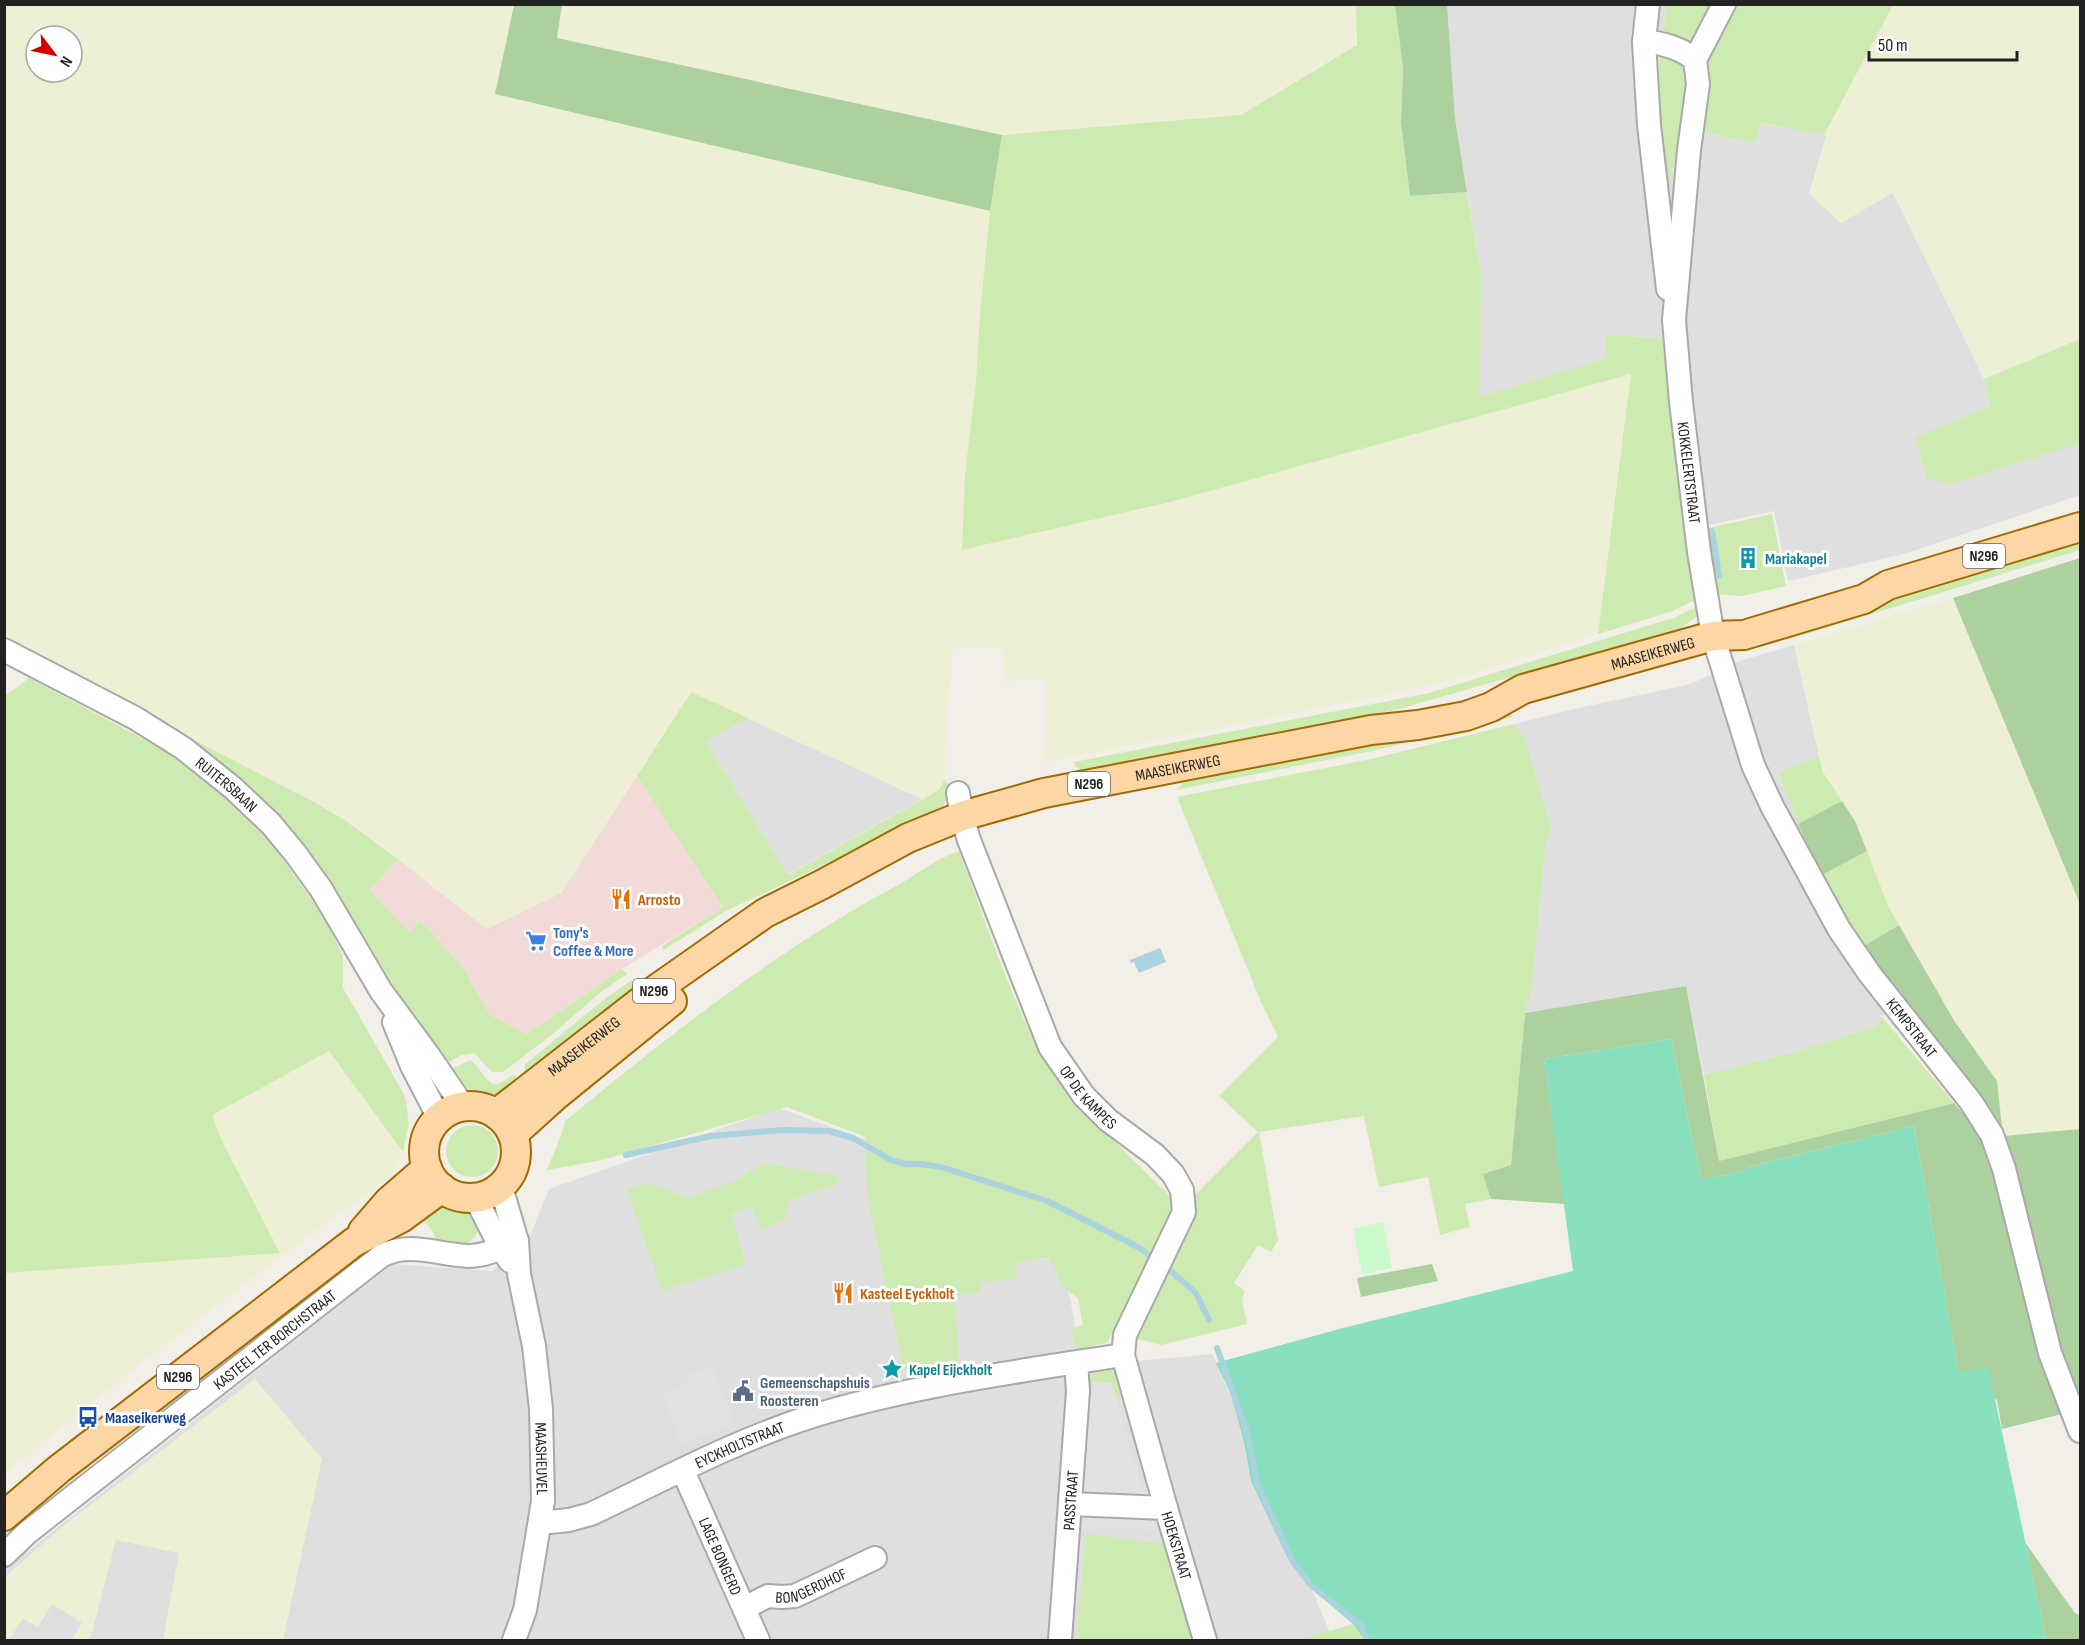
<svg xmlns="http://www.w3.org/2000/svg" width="2085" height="1645" viewBox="0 0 2085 1645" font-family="'Sofia Sans Condensed',sans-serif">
  <rect width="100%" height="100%" fill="#f2efe9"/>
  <path fill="#e0dfdf" d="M1447,5H1667L1660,53L1669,190L1672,171L1682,128L1755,143L1760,123L1826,135L1841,223L1893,192L1984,379L1991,406L1915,437L1953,484L2079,443L2080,450V495L1904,554L1788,581L1774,511L1704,526L1668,338L1605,335V358L1480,398L1481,273L1455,118Z
    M1794,645L1819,756L1778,774L1806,842L1902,1005L1881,1016L1876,1026L1797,1051L1704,1075L1686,986L1525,1013L1532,988L1546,843L1552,830L1514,724L1579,708L1691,684L1736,662Z
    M748,718L922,799L787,875L706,742Z
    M779,1108L875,1143L899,1266L1062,1258L1083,1366L1213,1354L1333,1640H5V1569L392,1264L492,1271L530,1236L549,1189Z"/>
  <path fill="#f2dad9" d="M637,776L723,907L622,969L527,1034L490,1015L461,965L420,922L409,932L369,890L398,859L487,929L561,893Z"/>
  <path fill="#eef0d5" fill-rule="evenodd" d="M562,4H1356L1357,45L1241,115L1002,135L556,38Z
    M4,5H514L495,94L990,211L980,314L976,383L965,473L962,549L1170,502L1632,374L1598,634L1462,677L1410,690L1044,762L1046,695L1045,679L1003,681L1002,648L953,647L945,750V779L940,790L922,799L691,692L561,893L487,929L398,859L343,819L192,739L119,696L69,670L55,666L5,640ZM36,36H72V72H36Z
    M1893,5H2080V339L1984,379L1893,193L1841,223L1809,194L1826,135H1824Z
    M1953,598L2080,904V1129L2003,1136L1997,1081L1955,1022L1888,906L1855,821L1823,772L1794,645Z
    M329,1051L403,1152L393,1172L385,1181L285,1253L144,1361L5,1474L6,1273L279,1253L221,1139L211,1115Z
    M255,1379L322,1459L283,1640H163L179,1553L116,1540L90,1640H78L73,1638L82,1623L52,1604L38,1627L23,1618L9,1640H5V1577L63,1526Z"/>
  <path fill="#cdebb0" d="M1356,5H1395L1403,68L1401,123L1410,196L1467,192L1481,273L1480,397L1605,358V335L1668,338L1700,598L1670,612L1598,634L1631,374L1170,502L962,550L965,473L976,383L980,314L990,211L1002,135L1241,115L1357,45Z
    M1667,5H1893L1824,135L1761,123L1755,143L1683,128L1672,171L1669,193C1653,131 1657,67 1667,5Z
    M2080,339V450L2078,444L1953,484L1927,479L1915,437L1991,406L1984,379Z
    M1772,514L1786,586L1742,596L1713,594L1704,529Z
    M2080,539V550L1787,640L1785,632Z
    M1700,605L1696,617L1680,629L1399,709L1320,726L1083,772L1076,767L1074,762L1429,693L1673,618Z
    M29,678L162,749L196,771L233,802L265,834L324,917L343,956V988L405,1096L409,1123L403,1152L329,1051L212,1115L221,1139L280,1253L6,1273L5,1278L4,697Z
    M691,692L748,718L706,742L788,875L939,790L945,779L951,791L941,809L724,912L664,950L662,946L723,907L637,776Z
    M1506,711L1513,717L1372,751L1176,790L1187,779Z
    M1514,724L1524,737L1552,830L1546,843L1532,988L1525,1013L1511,1165L1484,1174L1491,1199L1465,1204L1470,1227L1440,1235L1428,1177L1379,1187L1364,1116L1259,1132L1278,1240L1271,1252L1258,1245L1234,1283L1245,1291L1242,1299L1247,1324L1161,1345L1134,1338L1193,1197L1258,1132L1219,1096L1278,1037L1261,1002L1177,797L1371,759Z
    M192,739L312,801L343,819L398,859L369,890L409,932L420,921L461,965L490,1015L527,1034L622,969L627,974L601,992L554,1033L503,1072H492L474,1053L462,1055L443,1065L322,870L246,786Z
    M1819,756L1823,772L1842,801L1798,824L1778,773Z
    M959,851C977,898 993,946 1012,992C1022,1014 1031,1037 1044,1058C1075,1108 1131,1156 1173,1199L1176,1210L1107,1343L1076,1349L1071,1329L1083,1325L1078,1298L1064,1288L1049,1258L1017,1262L1016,1279L980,1282L981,1293L955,1295L959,1360L904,1371L867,1195L866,1137L787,1107L598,1161L547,1170C553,1153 562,1138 565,1121C669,1036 776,950 896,886C918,874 935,859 959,851Z
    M1867,851L1888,906L1899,925L1859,949L1822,875Z
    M632,980L634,987L633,996L530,1081L524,1073L525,1064C561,1036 594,1005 632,980Z
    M1881,1016L1954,1103L1719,1161L1704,1075L1797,1051L1876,1026Z
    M470,1060C479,1065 488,1087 498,1084C505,1082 508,1076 515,1075L525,1084L516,1091L488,1098L454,1081L447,1071Z
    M446 1151a26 26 0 1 1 52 0a26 26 0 1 1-52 0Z
    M765,1163L842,1177L834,1186L790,1200L784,1220L760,1230L753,1207L731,1214L746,1264L662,1291L626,1188L650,1184L689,1198L736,1180Z
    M449,1203C458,1205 468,1206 474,1214C485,1227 475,1243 460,1245C453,1246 444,1243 437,1242L432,1230L418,1215L432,1205Z
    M1110,1370L1117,1373L1124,1396L1121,1398H1116L1092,1383L1091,1398H1088L1085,1378L1089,1374Z
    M1086,1534L1160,1543L1171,1553L1195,1640H1076Z
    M1353,1624L1365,1640H1298Z"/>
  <path fill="#add19e" d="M514,5H562L557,38L1002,135L990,211L495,94Z
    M1395,5H1447L1455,118L1467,192L1410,196L1401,123L1403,68Z
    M2080,558V904L1953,598Z
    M1842,801L1855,821L1867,851L1822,875L1798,824Z
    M1899,925L1955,1022L1997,1081L2003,1136L2080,1129V1431L2062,1414L2002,1429L1997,1400L1959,1374L1914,1126L1756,1165L1732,1174L1701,1179L1671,1039L1544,1059L1565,1204L1491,1199L1483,1174L1511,1165L1525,1013L1686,986L1719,1161L1954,1103L1969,1120L2003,1136L1859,949Z
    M1432,1264L1438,1281L1361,1297L1357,1278Z
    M2025,1542L2074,1612L2080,1616V1640H2046Z"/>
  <path fill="#c8facc" d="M1383,1222L1392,1268L1362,1274L1353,1229Z"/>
  <path fill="#88e0be" d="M1671,1039L1701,1179L1732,1174L1756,1165L1914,1126L1959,1373L1988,1366L2046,1640H1365L1353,1624L1306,1584L1287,1557L1251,1481L1244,1442L1231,1394L1216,1363L1343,1328L1573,1271L1544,1059Z"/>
  <path fill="#e2e2e2" d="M713,1365L734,1425L680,1444L662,1393L688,1384L685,1375Z
    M1092,1382L1112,1383L1155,1530L1082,1527Z"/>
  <path fill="#aad3df" d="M1160,948L1166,962L1139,973L1134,962L1131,963L1130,960Z"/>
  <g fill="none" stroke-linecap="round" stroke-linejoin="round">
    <path stroke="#aad3df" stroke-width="6" d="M1712,531L1719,576
      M626,1155L711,1136L783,1130L829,1131L853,1138L891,1160L906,1164H922L941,1167L1047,1201L1140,1248L1150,1256
      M1166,1267L1196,1293L1209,1320
      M1217,1348L1247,1432L1257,1483L1293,1562L1313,1587L1361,1625L1367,1640"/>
    <defs>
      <g id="minor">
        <path d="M1648,4L1644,42L1649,125L1668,289"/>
        <path id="s1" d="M1724,4L1695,60L1698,84L1689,150L1674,320L1681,402L1699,552L1713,636L1753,765L1772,806L1839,929L1869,973L1971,1102L1992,1135L2004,1169L2050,1353L2080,1431"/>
        <path d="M1644,42C1661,42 1683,49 1695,60"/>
        <path id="s2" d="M4,650L135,718L183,748L233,788L271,824L295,853L321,889L381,991L429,1056L463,1106"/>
        <path id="s3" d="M958,793L962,816L969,840L1050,1047L1084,1096L1108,1120L1155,1155L1173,1174L1182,1190L1184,1212L1125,1335L1123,1355L1166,1508"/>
        <path d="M394,1022L412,1066L439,1118"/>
        <path id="s4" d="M501,1187L517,1241L519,1274L534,1346L541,1409L543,1501L525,1610L514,1640"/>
        <path d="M475,1197L501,1248L510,1261"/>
        <path id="s5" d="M683,1471L758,1640"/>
        <path id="s6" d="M1070,1504L1166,1508L1205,1640"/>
        <path id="s7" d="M540,1523L569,1520L591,1514C665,1479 738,1439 816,1415C916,1385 1020,1371 1123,1355"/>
        <path id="s8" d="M4,1555L27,1533L74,1496L381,1256C410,1241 438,1255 468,1256C486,1256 501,1248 517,1241"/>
        <path id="s9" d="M744,1608L768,1596L782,1597L795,1596L875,1558"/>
        <path id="s10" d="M1060,1640L1078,1391L1076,1363"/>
      </g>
      <g id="major">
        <circle cx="470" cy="1152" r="46"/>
        <path id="s11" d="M496,1114L658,988L765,913L823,884L908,838L962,816L1044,793L1371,730L1418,725L1466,716L1491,707L1523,689L1713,636L1744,635L1864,599L1888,585L2080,527"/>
        <path d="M513,1134L554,1097L672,1001"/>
        <path d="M363,1231L389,1201L427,1168"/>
        <path d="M4,1516L59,1469L354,1242L401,1218L442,1188"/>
      </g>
    </defs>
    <use href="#minor" stroke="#a9a9a9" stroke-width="26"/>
    <use href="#major" stroke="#a06b00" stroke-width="32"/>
    <use href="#minor" stroke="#fff" stroke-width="22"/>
    <use href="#major" stroke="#fcd6a4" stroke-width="28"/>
  </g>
  <defs>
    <symbol id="building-bare" viewBox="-9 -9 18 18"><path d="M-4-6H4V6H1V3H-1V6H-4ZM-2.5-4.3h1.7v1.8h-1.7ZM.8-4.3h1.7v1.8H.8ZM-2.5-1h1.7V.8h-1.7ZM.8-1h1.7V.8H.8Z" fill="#0f9aa8" stroke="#fff" stroke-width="2.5" paint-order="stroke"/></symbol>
    <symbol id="restaurant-bare" viewBox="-9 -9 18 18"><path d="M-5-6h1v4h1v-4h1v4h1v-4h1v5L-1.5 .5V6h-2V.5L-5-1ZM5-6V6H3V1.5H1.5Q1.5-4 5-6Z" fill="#e8710a" stroke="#fff" stroke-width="2.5" paint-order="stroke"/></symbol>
    <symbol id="supermarket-bare" viewBox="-9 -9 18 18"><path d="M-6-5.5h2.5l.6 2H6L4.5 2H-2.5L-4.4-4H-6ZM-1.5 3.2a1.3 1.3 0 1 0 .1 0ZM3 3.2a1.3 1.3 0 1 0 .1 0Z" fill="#3f7fe0" stroke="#fff" stroke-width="2.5" paint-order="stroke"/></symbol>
    <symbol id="sight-bare" viewBox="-9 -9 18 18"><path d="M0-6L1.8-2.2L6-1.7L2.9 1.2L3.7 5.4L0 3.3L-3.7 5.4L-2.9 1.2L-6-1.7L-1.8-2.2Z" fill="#0f9aa8" stroke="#fff" stroke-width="2.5" paint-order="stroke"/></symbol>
    <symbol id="civic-bare" viewBox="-9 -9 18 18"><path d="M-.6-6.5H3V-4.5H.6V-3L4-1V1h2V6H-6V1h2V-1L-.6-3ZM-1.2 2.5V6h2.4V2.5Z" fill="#5c6f8a" stroke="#fff" stroke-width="2.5" paint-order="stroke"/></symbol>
    <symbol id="bus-bare" viewBox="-9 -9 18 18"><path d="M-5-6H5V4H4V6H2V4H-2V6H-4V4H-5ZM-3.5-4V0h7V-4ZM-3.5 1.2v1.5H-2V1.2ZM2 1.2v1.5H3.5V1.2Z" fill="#1a4fb4" stroke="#fff" stroke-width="2.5" paint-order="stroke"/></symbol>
  </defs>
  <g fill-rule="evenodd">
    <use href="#building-bare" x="1733" y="543" width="30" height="30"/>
    <use href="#restaurant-bare" x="606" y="884" width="30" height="30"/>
    <use href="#supermarket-bare" x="521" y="926" width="30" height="30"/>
    <use href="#restaurant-bare" x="828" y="1278" width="30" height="30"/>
    <use href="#sight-bare" x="877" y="1354" width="30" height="30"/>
    <use href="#civic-bare" x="728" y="1376" width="30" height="30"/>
    <use href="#bus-bare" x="73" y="1402" width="30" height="30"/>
  </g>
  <g text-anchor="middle" stroke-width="6" stroke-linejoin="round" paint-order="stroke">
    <g fill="#fff" stroke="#646464" stroke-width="1.5">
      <rect x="1963" y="544" width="42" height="24" rx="4.5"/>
      <rect x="1068" y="772" width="42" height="24" rx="4.5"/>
      <rect x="633" y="979" width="42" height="24" rx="4.5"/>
      <rect x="157" y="1365" width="42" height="24" rx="4.5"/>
    </g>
    <g font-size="15" font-weight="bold" fill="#222">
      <text x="1984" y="561">N296</text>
      <text x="1089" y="789">N296</text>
      <text x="654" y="996">N296</text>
      <text x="178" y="1382">N296</text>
    </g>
    <g font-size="16" fill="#222" stroke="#fff">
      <text dy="6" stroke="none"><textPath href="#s1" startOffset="478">KOKKELERTSTRAAT</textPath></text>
      <text dy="6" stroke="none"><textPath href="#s11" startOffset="1268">MAASEIKERWEG</textPath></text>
      <text dy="6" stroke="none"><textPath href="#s11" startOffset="777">MAASEIKERWEG</textPath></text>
      <text dy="6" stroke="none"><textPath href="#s2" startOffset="261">RUITERSBAAN</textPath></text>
      <text dy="6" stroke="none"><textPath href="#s1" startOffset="1086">KEMPSTRAAT</textPath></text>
      <text dy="6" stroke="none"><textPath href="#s11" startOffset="111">MAASEIKERWEG</textPath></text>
      <text dy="6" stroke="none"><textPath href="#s3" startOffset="334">OP DE KAMPES</textPath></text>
      <text dy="6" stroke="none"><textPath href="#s8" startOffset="346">KASTEEL TER BORCHSTRAAT</textPath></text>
      <text dy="6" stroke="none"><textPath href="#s7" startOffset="216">EYCKHOLTSTRAAT</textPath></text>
      <text dy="6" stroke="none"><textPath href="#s4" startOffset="276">MAASHEUVEL</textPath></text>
      <text dy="6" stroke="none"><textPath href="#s10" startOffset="140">PASSTRAAT</textPath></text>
      <text dy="6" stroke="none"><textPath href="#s6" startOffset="135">HOEKSTRAAT</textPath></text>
      <text dy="6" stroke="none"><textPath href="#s5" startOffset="93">LAGE BONGERD</textPath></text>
      <text dy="6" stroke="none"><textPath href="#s9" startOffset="72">BONGERDHOF</textPath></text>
    </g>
    <g font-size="16" font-weight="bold" fill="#0d838f" stroke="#fff" text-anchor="start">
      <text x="1765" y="564">Mariakapel</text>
      <text x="909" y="1375">Kapel Eijckholt</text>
    </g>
    <g font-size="16" font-weight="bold" fill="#c56008" stroke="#fff" text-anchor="start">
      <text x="638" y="905">Arrosto</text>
      <text x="860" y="1299">Kasteel Eyckholt</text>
    </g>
    <g font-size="16" font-weight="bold" fill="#366cbe" stroke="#fff" text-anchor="start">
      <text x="553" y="938">Tony's<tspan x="553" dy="18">Coffee &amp; More</tspan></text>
    </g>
    <g font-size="16" font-weight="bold" fill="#4e5e75" stroke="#fff" text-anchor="start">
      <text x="760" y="1388">Gemeenschapshuis<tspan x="760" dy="18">Roosteren</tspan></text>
    </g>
    <g font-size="16" font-weight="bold" fill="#164399" stroke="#fff" text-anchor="start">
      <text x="105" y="1423">Maaseikerweg</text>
    </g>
  </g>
  <rect width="2085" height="1645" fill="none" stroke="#222222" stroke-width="12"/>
  <g transform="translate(54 54) rotate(122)"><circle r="28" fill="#ffffff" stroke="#a7a7a7" stroke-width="1.5"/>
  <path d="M0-4.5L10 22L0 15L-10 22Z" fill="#d40000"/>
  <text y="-9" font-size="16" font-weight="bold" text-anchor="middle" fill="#222222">N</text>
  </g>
  <path d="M1869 51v9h148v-9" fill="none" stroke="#222222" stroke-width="3"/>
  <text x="1878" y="51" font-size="18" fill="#222222" stroke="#ffffff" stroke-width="4.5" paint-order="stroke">50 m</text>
</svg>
